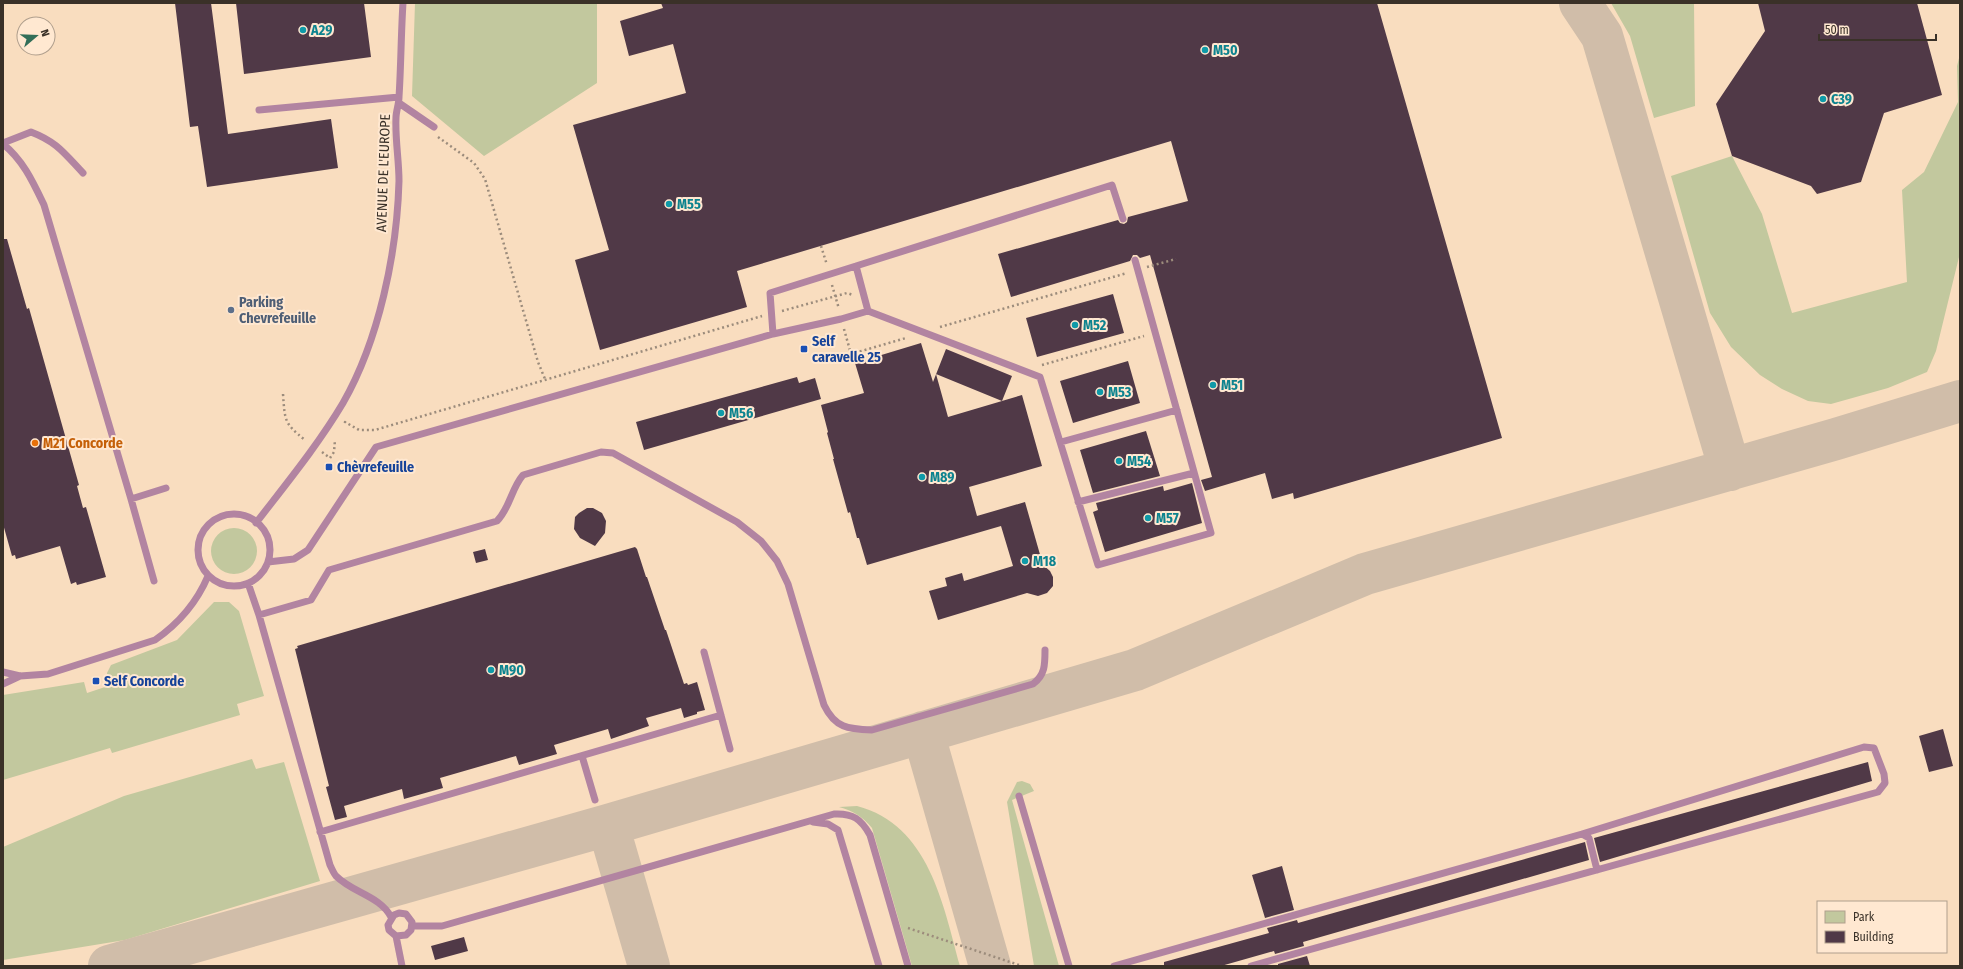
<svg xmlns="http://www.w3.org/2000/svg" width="1963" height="969" viewBox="0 0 1963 969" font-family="'Fira Sans Condensed',sans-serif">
  <rect width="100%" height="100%" fill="#ffe8d1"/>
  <path fill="#f9ddbf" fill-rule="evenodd" d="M3,3H1960V966H3ZM24,24H48V48H24ZM1818,902H1946V952H1818Z"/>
  <path fill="#c2c89e" d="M415,3H597V83L484,156L412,96Z
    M1611,3H1694L1695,106L1654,118L1630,36Z
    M1960,54V253L1936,351L1927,372L1888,388L1831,404L1808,401L1782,389L1760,375L1731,347L1710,313L1671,176L1732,156L1762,214L1792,313L1907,282L1902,190L1924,172L1958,102L1957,66Z
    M211 551a23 23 0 1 1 46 0a23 23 0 1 1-46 0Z
    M214,602H229L239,611L264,696L237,704L240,715L112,753L110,748L3,780V695L84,682L87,693L108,686L107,673L111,665L177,640Z
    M252,759L256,769L284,762L320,881L125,940L3,960V847L124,796Z
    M1022,781L1030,784L1034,791L1012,800L1059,966H1034L1007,802L1017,782Z
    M857,806C929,825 943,904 960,966H912L872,828C862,816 853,811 839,807Z"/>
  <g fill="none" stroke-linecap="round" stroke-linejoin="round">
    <path stroke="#d0bda9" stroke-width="42" d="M1580,3L1602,36L1730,470
      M923,732L990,966
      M608,825L649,966
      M109,966L608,825L1135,670L1365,574L1836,439L1960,401"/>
  </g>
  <path fill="#503947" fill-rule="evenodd" d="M175,3H211L228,134L331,119L338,168L207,187L198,126L190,127Z
    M236,3H364L371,57L244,74Z
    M661,3H1377L1502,438L1294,499L1293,493L1272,499L1265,473L1205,491L1201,480L1212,477L1150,255L1140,258L1137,255H1133L1130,261L1011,297L998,254L1118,220L1120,223L1124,224L1127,222L1128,217L1188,201L1171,141L737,271L747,307L600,350L575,260L609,250L573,125L686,93L673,44L629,56L620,21L663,8Z
    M1758,3H1917L1942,95L1884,113L1861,182L1817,194L1811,186L1732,156L1716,104L1765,31Z
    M3,239H7L27,309L29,308L79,485L77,486L83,508L86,507L106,577L77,585L76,582L71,584L60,546L16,559L15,555L12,556L3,524Z
    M1113,294L1124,333L1037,357L1026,318Z
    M921,343L933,382L946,349L1012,376L1002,401L1022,395L1042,466L969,487L977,516L1025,502L1043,565L1050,571L1053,577V586L1047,593L1038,596L1027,593L938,620L929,591L947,586L945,578L962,573L964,581L1013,566L1001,526L867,565L859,538H857L850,512L848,513L833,459H834L827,433L828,432L821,405L864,393L855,363ZM936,374L1002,401L948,417Z
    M1128,361L1140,403L1073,423L1060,381Z
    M797,377L799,383L815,378L821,399L644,450L636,422Z
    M1146,431L1160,476L1093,493L1080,450Z
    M1192,483L1202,523L1105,552L1093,512L1098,510L1096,503L1163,486L1164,491Z
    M587,508H593L602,513L606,521L605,533L595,546L580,538L574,529L575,517L579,513Z
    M635,547L637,549L646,577H647L665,630H666L684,684L687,683L688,685L697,682L705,710L697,712V714L684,718L681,708L646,718L649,726L611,739L608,729L554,745L557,754L519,765L516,756L440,778L443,788L404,799L402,789L344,806L347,817L335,820L326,787L329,786L295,649L298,648L297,646Z
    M485,549L488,560L476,563L473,552Z
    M1943,729L1953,766L1929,772L1919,736Z
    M1868,762L1872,781L1600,862L1594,838Z
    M1585,842L1589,860L1303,942L1304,946L1275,954L1274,951L1221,966H1164V962L1269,933L1267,928L1297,920L1298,923Z
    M1282,866L1294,910L1265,918L1252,875Z
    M464,937L468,951L435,960L431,946Z
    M1307,956L1310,966H1278V964Z"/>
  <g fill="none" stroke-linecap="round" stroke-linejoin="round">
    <path stroke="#9c8c7c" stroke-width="2.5" stroke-dasharray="2 3" stroke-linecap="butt" d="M438,137L474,163L485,179L538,362L545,379
      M821,246L827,265
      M1147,267L1176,259
      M832,285L839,309
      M782,311L847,293L853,295
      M940,327L1127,273
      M844,329L851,354L906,338
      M1042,365L1144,336
      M283,394C285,421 284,423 305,440
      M345,423V422L359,430H375L762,316
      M322,452L330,458L334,452L335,440
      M908,928L1022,966"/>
    <path stroke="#b284a1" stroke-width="7" d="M399,103L434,127
      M259,110L399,97
      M3,143L31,132C57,142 64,153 83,173
      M3,144C23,160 33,182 44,205L131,499L166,488
      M1123,219L1112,185L856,266L868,311L1040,377L1098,565L1211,533L1135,260
      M773,334L770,293L856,266
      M1061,442L1177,410
      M131,499L154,581
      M1078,502L1194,473
      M198 550a36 36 0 1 1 72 0a36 36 0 1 1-72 0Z
      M256,523C286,484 318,445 343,403C379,340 397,253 399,181C399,160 395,139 396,118C396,111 399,104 399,97C401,66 401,34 403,3
      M268,562L294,559L308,550L376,447L773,334L841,319L868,311
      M248,583L259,615L330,865C332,869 334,874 336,876C353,893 380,896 391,917
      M259,615L311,600L329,570L497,521C510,508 511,489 523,475L601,452L613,453L737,522L761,541L777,561L788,584L824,705C835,728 848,729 872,730L1033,684C1045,675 1045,665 1045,650
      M704,652L730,749
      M3,672L20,676L48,674L155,640C178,624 197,602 208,576
      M3,684L20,676
      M582,756L595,800
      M1019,796L1069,966
      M813,822L828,824L838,830L879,966
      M320,832L721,715
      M412,926H442L834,814C853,813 861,819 870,835L908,966
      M396,936L406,935L411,930L412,922L406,914L399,913L394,915L388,925L389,930L396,936L402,966
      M1114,966L1582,834L1589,838L1597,870
      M1251,966L1878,792L1885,783L1884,774L1874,748L1864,747L1582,834"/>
  </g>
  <g fill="#0f9aa8" stroke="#ffe8d1" stroke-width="1.5">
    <circle cx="303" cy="30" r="4"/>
    <circle cx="1205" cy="50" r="4"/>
    <circle cx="1823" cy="99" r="4"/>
    <circle cx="669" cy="204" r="4"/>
    <circle cx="1075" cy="325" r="4"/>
    <circle cx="1213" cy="385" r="4"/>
    <circle cx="1100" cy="392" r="4"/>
    <circle cx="721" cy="413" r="4"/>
    <circle cx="1119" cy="461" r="4"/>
    <circle cx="922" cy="477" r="4"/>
    <circle cx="1148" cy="518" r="4"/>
    <circle cx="1025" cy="561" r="4"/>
    <circle cx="491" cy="670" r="4"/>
  </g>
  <circle fill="#5c6f8a" stroke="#ffe8d1" stroke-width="1.5" cx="231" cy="310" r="4"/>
  <g fill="#1a4fb4" stroke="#ffe8d1" stroke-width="1.5">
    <rect x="800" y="345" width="8" height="8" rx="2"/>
    <rect x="325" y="463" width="8" height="8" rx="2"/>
    <rect x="92" y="677" width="8" height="8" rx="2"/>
  </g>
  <circle fill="#e8710a" stroke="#ffe8d1" stroke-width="1.5" cx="35" cy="443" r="4"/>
  <g text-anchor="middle" stroke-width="4" stroke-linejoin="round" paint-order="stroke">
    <g font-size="14" font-weight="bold" fill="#0d838f" stroke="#ffe8d1" text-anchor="start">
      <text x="311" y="35">A29</text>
      <text x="1213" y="55">M50</text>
      <text x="1831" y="104">C39</text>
      <text x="677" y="209">M55</text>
      <text x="1083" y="330">M52</text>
      <text x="1221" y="390">M51</text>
      <text x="1108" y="397">M53</text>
      <text x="729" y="418">M56</text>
      <text x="1127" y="466">M54</text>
      <text x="930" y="482">M89</text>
      <text x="1156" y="523">M57</text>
      <text x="1033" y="566">M18</text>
      <text x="499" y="675">M90</text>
    </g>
    <g font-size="14" fill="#3a3128" stroke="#ffe8d1">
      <text transform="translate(383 173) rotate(-88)" y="5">AVENUE DE L'EUROPE</text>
    </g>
    <g font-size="14" font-weight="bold" fill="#4e5e75" stroke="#ffe8d1" text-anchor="start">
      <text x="239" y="307">Parking<tspan x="239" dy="16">Chevrefeuille</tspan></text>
    </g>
    <g font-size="14" font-weight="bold" fill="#164399" stroke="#ffe8d1" text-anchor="start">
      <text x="812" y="346">Self<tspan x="812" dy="16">caravelle 25</tspan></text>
      <text x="337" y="472">Chèvrefeuille</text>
      <text x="104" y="686">Self Concorde</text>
    </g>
    <g font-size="14" font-weight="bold" fill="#c56008" stroke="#ffe8d1" text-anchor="start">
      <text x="43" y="448">M21 Concorde</text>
    </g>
  </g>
  <rect width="1963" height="969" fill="none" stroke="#3a3128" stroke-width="8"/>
  <rect x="1817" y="901" width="130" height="52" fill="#ffe8d1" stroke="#b09f8d"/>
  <rect x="1825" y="911" width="20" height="12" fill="#c2c89e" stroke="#b09f8d"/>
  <text x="1853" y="921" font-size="12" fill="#3a3128">Park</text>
  <rect x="1825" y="931" width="20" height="12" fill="#503947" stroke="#b09f8d"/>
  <text x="1853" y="941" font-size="12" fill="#3a3128">Building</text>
  <g transform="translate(36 36) rotate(71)"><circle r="19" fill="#ffe8d1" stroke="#b09f8d"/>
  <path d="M0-3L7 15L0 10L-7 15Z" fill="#326e58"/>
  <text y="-6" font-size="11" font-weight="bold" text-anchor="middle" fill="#3a3128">N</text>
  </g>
  <path d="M1819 34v6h117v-6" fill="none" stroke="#3a3128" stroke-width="2"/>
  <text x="1825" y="34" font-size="12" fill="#3a3128" stroke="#ffe8d1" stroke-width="3" paint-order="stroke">50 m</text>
</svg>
